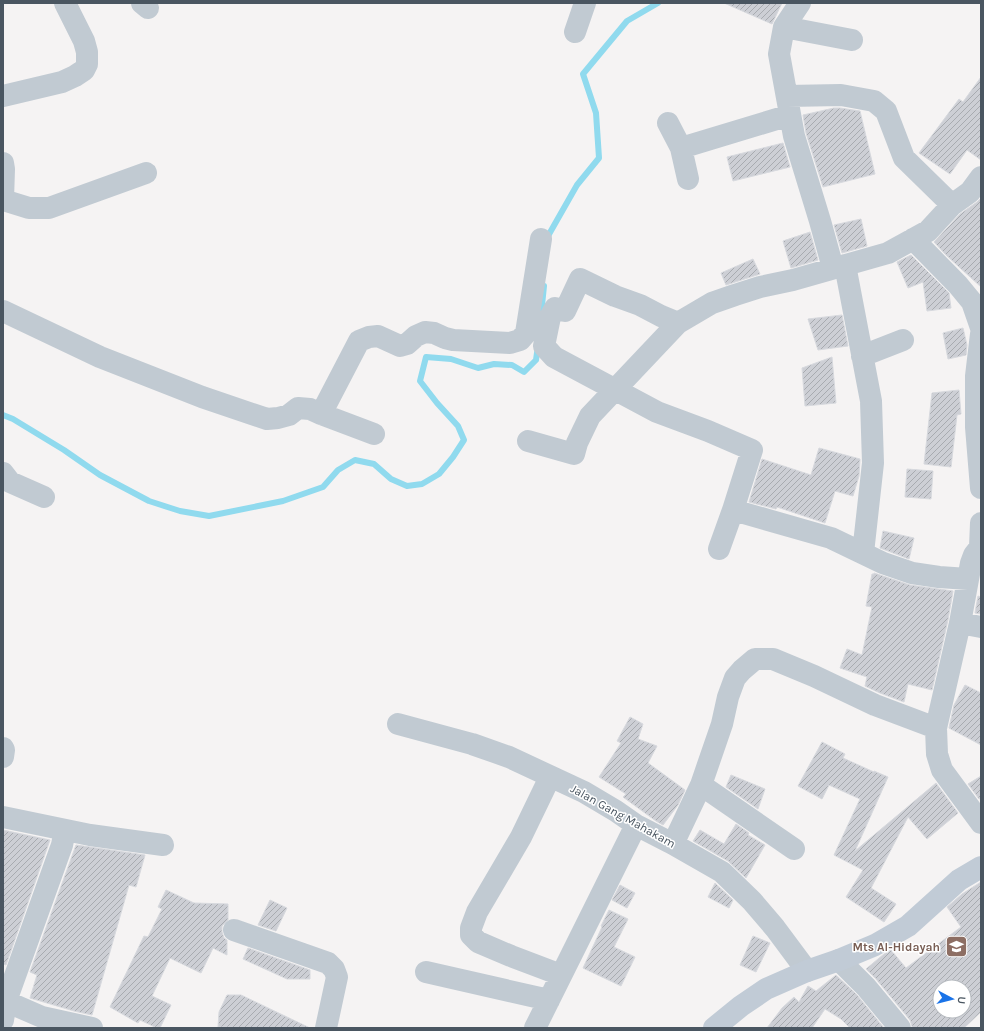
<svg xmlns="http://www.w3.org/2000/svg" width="984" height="1031" viewBox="0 0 984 1031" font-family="Karla,sans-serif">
  <defs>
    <pattern id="building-hatch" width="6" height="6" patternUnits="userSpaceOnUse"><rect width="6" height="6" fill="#cdcfd5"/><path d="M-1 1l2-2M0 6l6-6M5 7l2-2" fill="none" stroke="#a8abb0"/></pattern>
  </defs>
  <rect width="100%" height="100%" fill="#f5f3f3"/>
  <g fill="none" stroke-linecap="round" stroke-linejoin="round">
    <path stroke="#90daee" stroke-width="6" d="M548,239V236L577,185L599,158L596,113L583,74L627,21L658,3
      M541,315L544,286
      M3,415L13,419L64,450L100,475L149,501L180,511L209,516L283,501L323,487L338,470L355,460L374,464L391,479L407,486L422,484L439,474L453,457L464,440L458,426L437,403L420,381L426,357L451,359L478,368L494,364L512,365L524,372L536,360L538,346"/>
  </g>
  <path fill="url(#building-hatch)" stroke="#d7d9de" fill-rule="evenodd" d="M724,3H782L772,24Z
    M981,77V160L967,150L950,174L919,153L959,99L963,102Z
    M834,108H840L860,111L875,174L823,187L806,133L803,115Z
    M783,143L790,167L733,181L727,157Z
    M981,198V287L946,255L934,242L960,214L977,202Z
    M861,219L867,246L842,253L834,225Z
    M810,232L818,260L791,268L783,241Z
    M911,255L949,293L951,308L927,311L923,282L908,288L897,262Z
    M753,259L760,274L726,285L721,273Z
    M842,315L848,346L818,350L808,319Z
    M963,328L967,345L966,355L948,359L943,333Z
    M832,357L836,403L805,406L802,368Z
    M959,390L961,414L957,415L951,467L924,464L932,393Z
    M819,448L860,459L859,476L853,496L835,491L825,523L777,507L776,509L749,502L762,459L811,475Z
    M907,469L933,471L931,499L905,497Z
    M883,531L914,538L909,559L888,551L880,548Z
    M874,573L910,585L953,591L948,620L932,690L908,684L904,702L880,693L865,686L867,677L840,668L847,649L862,655L872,607L866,606L872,574H874Z
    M978,596L981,597V614L975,613Z
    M965,685L981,693V745L949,728L954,705Z
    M630,717L643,724L638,739L657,746L648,763L685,790L678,805L663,825L656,821L623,797L626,794L599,777L621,743L617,741Z
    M822,742L845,754L843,758L874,772V771L888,777L855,851L936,783L958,813L927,839L908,817L871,888L896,904L884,922L846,897L863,870L834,855L860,799L829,785L822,799L798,786Z
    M731,775L765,789L758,809L726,787Z
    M981,776V798L979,799L968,784Z
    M736,824L749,833L748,835L765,845L746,878L728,861L693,841L700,830L724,844Z
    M3,830L50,840L6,965L3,964Z
    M76,845L145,855L136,887L129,885L92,1015L74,1011L30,998L37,975L30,972Z
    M981,882V1012L964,1028H912V1026L910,1020L876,979L866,969L884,954L891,950L906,968L961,927L947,907L962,894ZM940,987H964V1011H940Z
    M715,883L733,900L729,908L708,897Z
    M620,885L635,893L627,908L612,900Z
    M166,890L194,903L228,904V920L222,926V932L224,938L227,940V955L213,948L201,973L170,958L152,996L171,1005L160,1028H157L140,1020L138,1023L110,1007L144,936L148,937L162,909L158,907Z
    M270,900L287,908L276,931L258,925Z
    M609,910L628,919L614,947L635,957L621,986L583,968L602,927L601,926Z
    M753,936L770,943L756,972L740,965Z
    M248,948L310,970V979H287L243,959Z
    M836,975L857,995L884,1028H850L841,1019L825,1009L812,1028H767L782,1008L794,997L799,1002L808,986L816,991Z
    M227,995H241L310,1028H255L218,1027L219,1012Z"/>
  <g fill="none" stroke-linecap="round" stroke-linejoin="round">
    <path stroke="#c1cad2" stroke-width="22" d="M142,3L148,8
      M800,3L784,27L779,54L794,136L820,221L833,268
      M784,27L852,40
      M575,32L585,3
      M3,96L62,82L75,76L84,70L87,64V52L84,41L65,3
      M787,96L841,95L874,101L886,111L904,158L952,205
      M668,123L681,148L688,179
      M681,148L790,115
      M3,163L4,169L3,200
      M3,200L29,208H49L146,173
      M913,239L958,285L972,302L981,328
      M845,265L871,401L873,463L863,553
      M3,311L100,357L202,397L267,419L278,418L289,415L298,408L310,409L321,414L374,434
      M678,323L661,316L640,305L615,296L580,279L565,311L555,308L550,317L544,346L554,357L657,412L708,431L752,450L733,510L831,538L883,563L912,573L939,577L968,579
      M981,334L976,376V427L981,488
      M862,356L903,340
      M321,414L359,341L369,337L378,336L400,346L407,344L416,336L425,332L434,333L445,338L453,340L510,343L520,340L526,333L541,239
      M528,441L574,454L577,443L590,416L678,323L712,303L735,295L760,287L793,280L888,253L928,231L952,205L970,192L981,177
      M3,473L10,482L44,497
      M981,546L974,555L971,563L960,623L936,728L937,754L942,770L981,823
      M980,547L981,523
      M719,549L733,510
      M960,623L981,627
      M398,724L472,744L509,757L584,792L616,811L636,825L673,844L722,872L752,901L775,928L807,971
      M3,748L4,750L3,757
      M550,777L521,837L477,912L471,928V935L478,942L511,956L561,975
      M701,785L794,849
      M3,817L90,835L163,845
      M673,844L701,785L722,724L728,697L735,678L742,670L755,659H773L814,676L875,705L936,728
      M234,930L328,963L334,969L337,977L326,1028
      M839,960L866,987L900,1028
      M426,972L549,1000
      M3,1000L42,1017L92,1028
      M3,1020L6,1001L62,845L65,830
      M535,1028L636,825"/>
    <path stroke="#c1cbd6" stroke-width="22" d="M714,1028L741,1006L766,989L807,971L839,960L875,945L908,926L959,880L981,867"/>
  </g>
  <defs>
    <symbol id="school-square" viewBox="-11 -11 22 22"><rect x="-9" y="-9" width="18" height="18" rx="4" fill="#8d6e63" stroke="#fff"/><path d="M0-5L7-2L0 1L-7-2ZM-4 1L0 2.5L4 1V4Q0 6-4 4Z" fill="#fff"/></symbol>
  </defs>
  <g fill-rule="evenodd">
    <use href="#school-square" x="944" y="934" width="25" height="25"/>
  </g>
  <g text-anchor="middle" stroke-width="3" stroke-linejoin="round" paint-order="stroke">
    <g font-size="12" fill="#4a5661" stroke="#fff">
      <text transform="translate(623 816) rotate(29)" y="4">Jalan Gang Mahakam</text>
    </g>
    <g font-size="12" font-weight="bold" fill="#785e54" stroke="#fff" text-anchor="end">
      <text x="940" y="951">Mts Al-Hidayah</text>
    </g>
  </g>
  <rect width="984" height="1031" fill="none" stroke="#4a5661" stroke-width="8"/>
  <g transform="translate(952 999) rotate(97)"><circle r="19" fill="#ffffff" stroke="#b7bbc0"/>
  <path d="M0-3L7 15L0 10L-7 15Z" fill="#1a73e8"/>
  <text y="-6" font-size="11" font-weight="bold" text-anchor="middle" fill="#4a5661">U</text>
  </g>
</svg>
